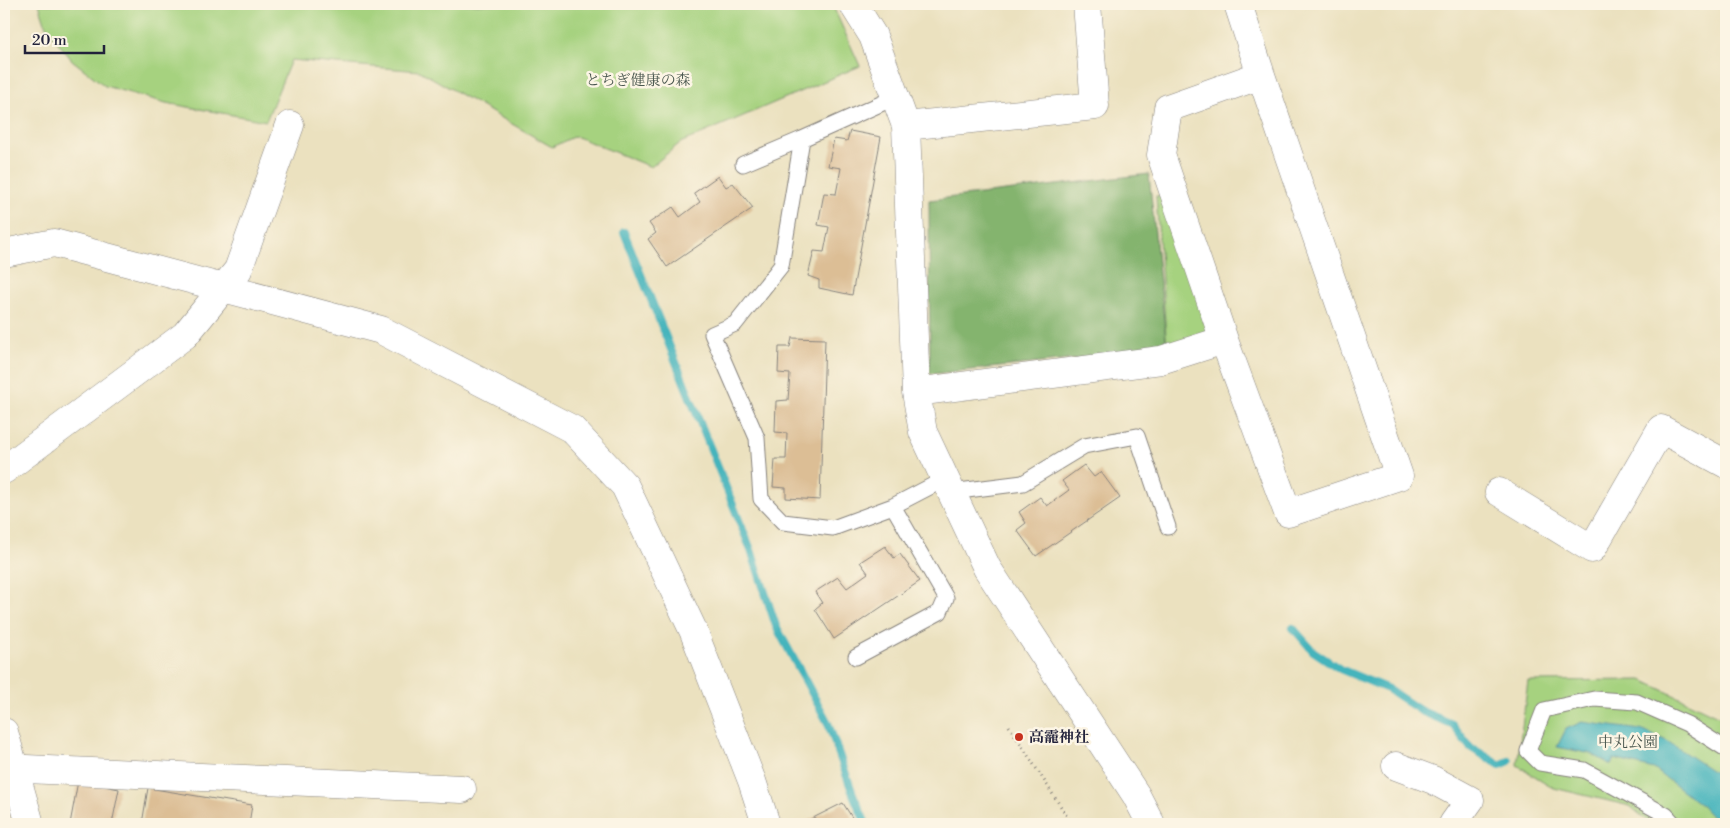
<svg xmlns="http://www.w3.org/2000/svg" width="1730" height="828" viewBox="0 0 1730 828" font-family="'Libre Bodoni','Noto Serif JP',serif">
  <rect width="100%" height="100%" fill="#fcf5e5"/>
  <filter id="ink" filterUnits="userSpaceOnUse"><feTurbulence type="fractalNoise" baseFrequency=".02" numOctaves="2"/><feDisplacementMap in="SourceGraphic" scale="10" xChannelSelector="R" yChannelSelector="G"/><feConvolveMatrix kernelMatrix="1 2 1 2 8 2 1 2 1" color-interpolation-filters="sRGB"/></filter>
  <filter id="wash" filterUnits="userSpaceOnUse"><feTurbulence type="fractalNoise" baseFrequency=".0096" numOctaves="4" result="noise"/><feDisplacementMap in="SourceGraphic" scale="20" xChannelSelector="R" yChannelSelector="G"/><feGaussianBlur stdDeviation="1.12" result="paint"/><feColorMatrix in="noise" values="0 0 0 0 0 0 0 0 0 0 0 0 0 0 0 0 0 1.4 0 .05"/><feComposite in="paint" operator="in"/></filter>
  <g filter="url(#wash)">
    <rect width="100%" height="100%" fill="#ebe1bf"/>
    <path fill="#a6d27f" stroke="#647a5d" d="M39,4H832L860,66L680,143L651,167L575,136L552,147L420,71L291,60L266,121L166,103L105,86L72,60L47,29Z
      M1163,195L1211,323L1203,340L1167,350L1156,196Z
      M1642,680L1726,720V824H1651L1630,806L1554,788L1517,765L1528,681Z"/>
    <path fill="#84b46e" stroke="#536b54" d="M1149,174L1167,350L930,374L929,200Z"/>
    <path fill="#44b4bc" stroke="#336b7c" d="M1582,722L1641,730L1667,741L1726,780V824H1718L1700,804L1654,769L1614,759L1611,765L1592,754L1557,747L1566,729Z"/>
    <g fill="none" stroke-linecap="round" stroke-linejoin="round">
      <path stroke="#44b4bc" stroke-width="8" d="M624,232L751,550L776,626L828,723L853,794L866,824
        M1293,628L1313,651L1340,669L1388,689L1421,711L1452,724L1470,747L1500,765L1509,761"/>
    </g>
    <g id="blocks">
      <path fill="#dcbe95" d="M850,131L881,137L852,295L819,288V280L808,276L814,251L824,252L829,227L818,225L824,193L836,194L841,168L828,166L834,139L847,141Z
        M718,176L726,187L733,183L753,208L667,267L648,239L656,233L649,223L673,207L680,217L700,202L694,193Z
        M792,338L825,339L820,500L786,498V488L773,487L775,459H786L787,433L775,432L776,401L788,400L790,374L778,373L779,347H790Z
        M1084,465L1094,477L1101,472L1120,498L1036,556L1017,530L1026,523L1019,512L1040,497L1047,506L1069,490L1062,481Z
        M885,546L894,558L900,554L920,581L834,639L815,609L822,603L815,592L838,577L847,588L868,573L860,562Z
        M78,781L119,789L112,824H70Z
        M148,788L252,805L249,824H142Z
        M843,803L856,824H801Z"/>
    </g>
  </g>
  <g filter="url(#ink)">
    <use href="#blocks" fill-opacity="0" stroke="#86827d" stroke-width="1"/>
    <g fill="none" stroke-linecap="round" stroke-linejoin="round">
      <defs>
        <path id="service" d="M896,97L802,139L781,266L735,324L712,334L757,438L761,499L783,522L833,528L893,506L945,479
          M743,164L802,139
          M951,492L1023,483L1084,446L1137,436L1168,527
          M856,657L940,612L946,598L893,506
          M1674,824L1666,815L1584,770L1540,763L1528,751L1544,710L1594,699L1637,702L1687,724L1726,749"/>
        <path id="minor" d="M853,4L873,36L906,126L916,392L923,432L987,568L1136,795L1151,824
          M906,126L1095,106L1087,4
          M4,253L54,243L381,330L572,429L625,486L693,630L752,781L766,824
          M1224,340L1288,513L1399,476L1261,75
          M916,392L1161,360L1224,340L1161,155L1168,108L1261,75L1238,4
          M4,470L185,335L238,270L290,125
          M1499,492L1592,549L1661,429L1726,464
          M1396,766L1433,780L1470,800L1453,824
          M4,768L462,789"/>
        <path id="tertiary" d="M4,732L30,824"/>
      </defs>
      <use href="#service" stroke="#86827d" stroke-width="17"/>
      <use href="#minor" stroke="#86827d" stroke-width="29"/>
      <use href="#tertiary" stroke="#86827d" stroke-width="29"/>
      <path stroke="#86827d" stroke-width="3" stroke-dasharray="1 4" stroke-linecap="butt" d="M1009,726L1072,824"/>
      <use href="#service" stroke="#fff" stroke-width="15"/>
      <use href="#minor" stroke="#fff" stroke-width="28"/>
      <use href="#tertiary" stroke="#fff" stroke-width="28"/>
    </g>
  </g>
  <circle fill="#c8321e" stroke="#fcf5e5" stroke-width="2" cx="1019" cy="737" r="5"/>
  <g text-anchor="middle" stroke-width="5" stroke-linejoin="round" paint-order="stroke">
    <g font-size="15" fill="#4a574f" stroke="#fcf5e5">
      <text x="638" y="85">とちぎ健康の森</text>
      <text x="1628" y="747">中丸公園</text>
    </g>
    <g font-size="15" font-weight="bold" fill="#22223b" stroke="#fcf5e5" text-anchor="start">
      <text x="1029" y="742">高靇神社</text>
    </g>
  </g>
  <rect width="1730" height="828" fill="none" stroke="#fcf5e5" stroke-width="20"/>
  <path d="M25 45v8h79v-8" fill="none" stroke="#22223b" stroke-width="2.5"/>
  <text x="32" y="45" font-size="15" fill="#22223b" stroke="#fcf5e5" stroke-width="4" paint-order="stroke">20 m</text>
</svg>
